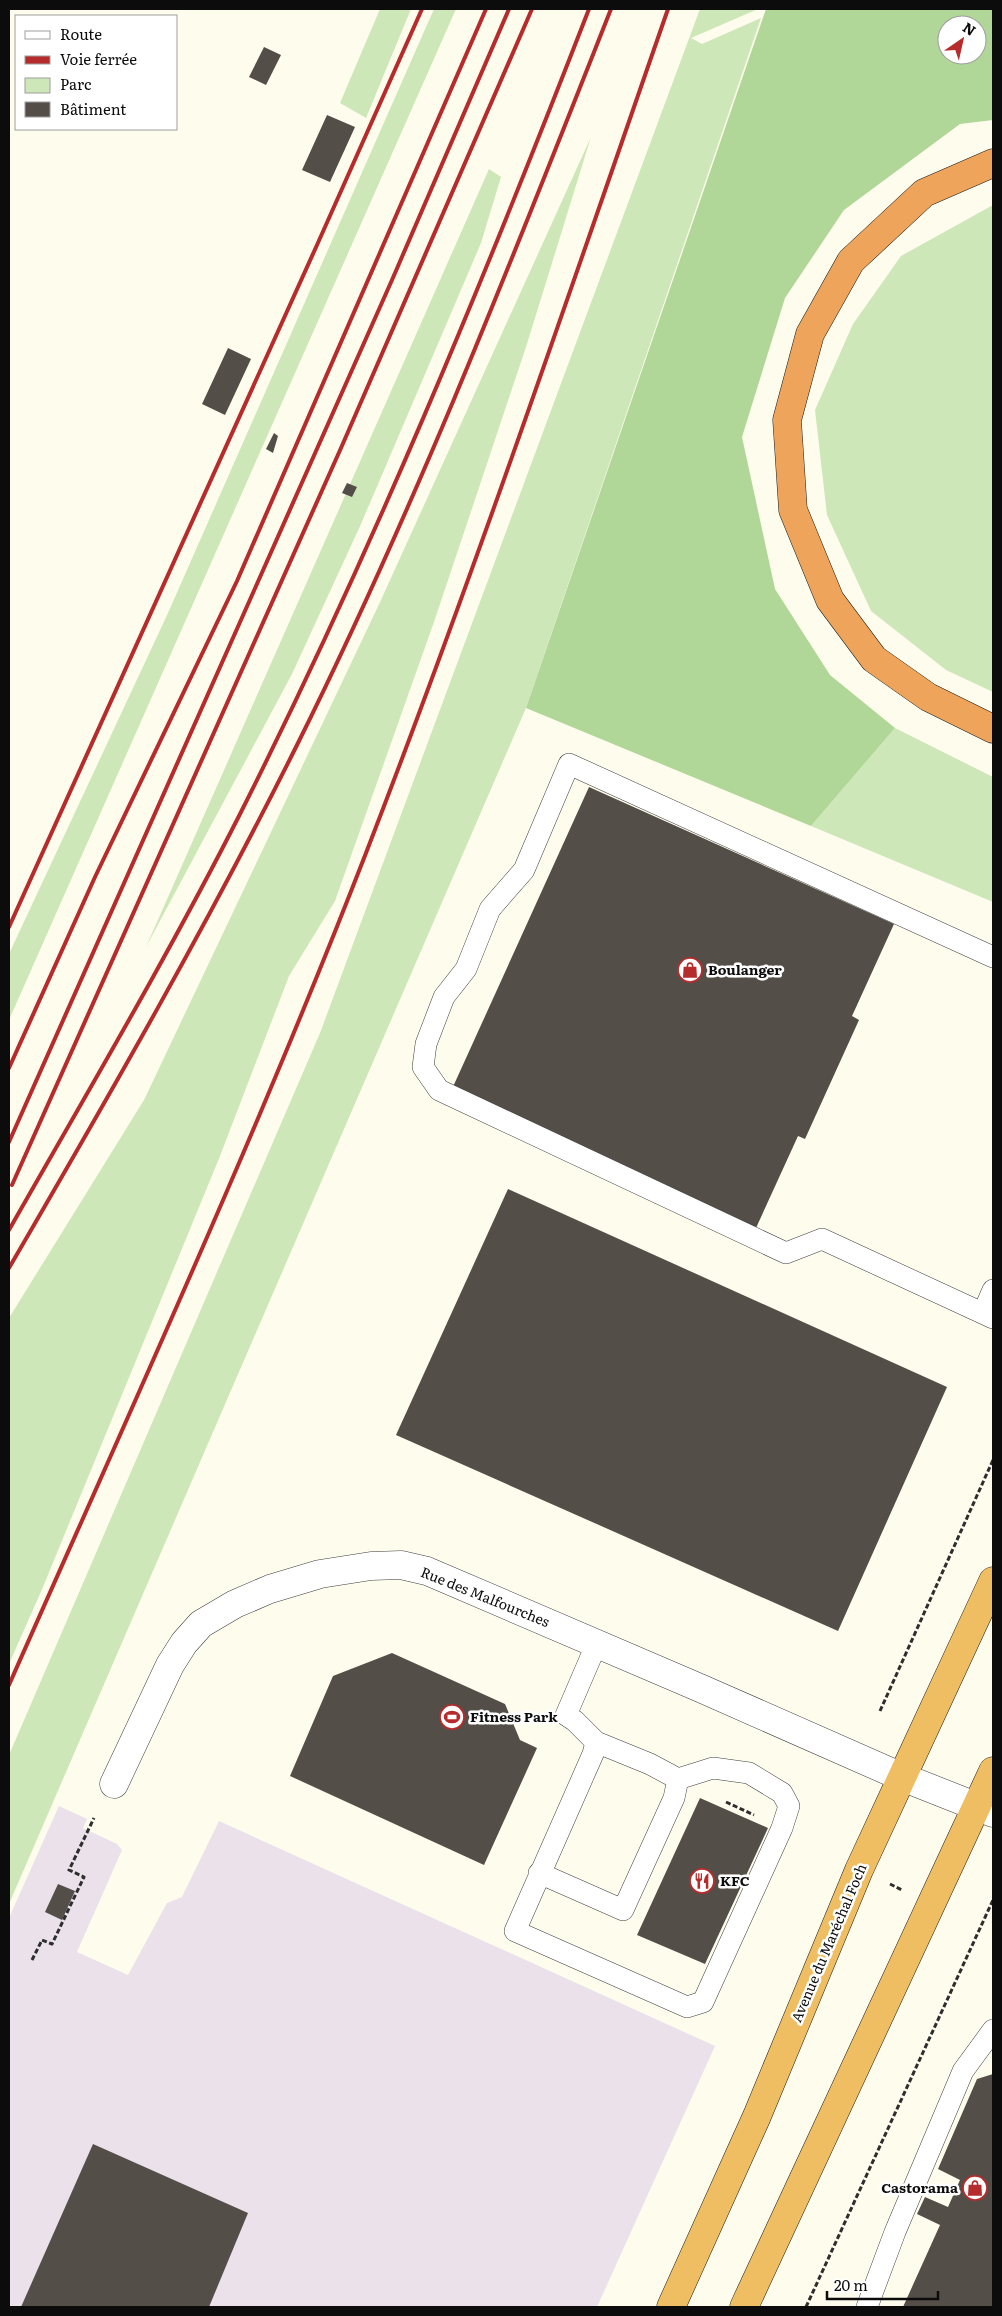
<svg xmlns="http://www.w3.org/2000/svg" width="1002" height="2316" viewBox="0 0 1002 2316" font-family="Literata,serif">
  <rect width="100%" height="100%" fill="#fefcec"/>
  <path fill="#eae1eb" d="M59,1806L87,1819L83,1828L117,1844L122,1850L77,1952L128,1975L167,1903L182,1897L219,1821L715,2046L597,2307H9V1918Z"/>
  <path fill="#cee7b8" d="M380,9H411L366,118L340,103Z
    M434,9H456L9,1020V954L168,613Z
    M700,9H758L691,38L702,44L761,18L526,708L9,1904V1755L320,1033Z
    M591,137L526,347L434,622L335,901L289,976L220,1156L43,1587L9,1664V1318L144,1100L381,600Z
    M489,169L501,177L481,243L361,524L292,674L146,947Z
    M993,205V692L946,670L871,611L827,515L815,410L853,324L901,256Z
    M895,728L993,777V902L811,826Z"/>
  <path fill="#b1d798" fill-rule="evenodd" d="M766,9H993V120L960,124L844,210L785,298L742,437L775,589L830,675L895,728L811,826L526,708ZM947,25H977V55H947Z"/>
  <path fill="#544e49" d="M264,47L281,55L266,85L249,77Z
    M327,115L355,127L330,182L302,170Z
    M228,348L251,359L225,415L202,404Z
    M274,433L278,436L273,453L266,449Z
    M347,483L357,487L352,497L342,493Z
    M589,787L894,924L852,1016L859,1020L805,1139L798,1136L756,1228L452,1089Z
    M508,1189L947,1387L838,1631L396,1435Z
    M392,1653L505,1704L520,1740L537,1748L484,1865L290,1776L333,1676Z
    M700,1798L768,1828L705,1964L637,1935Z
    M58,1884L75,1891L62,1920L45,1912Z
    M993,2074V2307H903L940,2225L917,2214L925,2197L948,2207L960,2180L938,2169L977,2079Z
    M93,2144L248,2213L209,2307H21Z"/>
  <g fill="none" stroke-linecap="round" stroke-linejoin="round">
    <defs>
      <path id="service" d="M993,957L569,764L524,870L490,909L466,969L444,997L426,1044L423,1067L439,1090L786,1253L822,1239L993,1318
        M983,1313L993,1290
        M596,1742L593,1754L515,1931L687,2007L703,2002L782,1828L789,1806L782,1793L749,1773L713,1768L678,1779
        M539,1873L623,1910L674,1798L678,1779L650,1764L596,1742L575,1721L566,1715L597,1643
        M867,2307L895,2232L963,2071L993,2030"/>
      <path id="minor" d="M114,1784L170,1665L184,1643L201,1624L235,1604L270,1589L320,1574L371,1566L401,1565L427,1571L700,1688L902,1777L993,1813"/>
      <path id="trunk" d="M671,2307L757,2116L859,1870L993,1581
        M744,2307L993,1771"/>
      <path id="motorway" d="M993,163L924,193L851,261L810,334L787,420L793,510L830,600L874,659L928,697L993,729"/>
    </defs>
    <use href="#service" stroke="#3f3f3f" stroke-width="22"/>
    <use href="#minor" stroke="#3f3f3f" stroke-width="29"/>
    <use href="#trunk" stroke="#1d1d1d" stroke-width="29"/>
    <use href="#motorway" stroke="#1d1d1d" stroke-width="29"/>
    <path stroke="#2e2e2e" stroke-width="3" stroke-dasharray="5 2.5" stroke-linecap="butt" d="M880,1711L993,1460
      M726,1802L754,1815
      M890,1884L902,1890
      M32,1960L42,1940L52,1944L84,1877L69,1870L94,1818
      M806,2307L993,1900"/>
    <use href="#service" stroke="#fff" stroke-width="21"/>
    <use href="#minor" stroke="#fff" stroke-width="28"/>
    <use href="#trunk" stroke="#f0be62" stroke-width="28"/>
    <use href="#motorway" stroke="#eea55b" stroke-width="28"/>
    <path stroke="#b62b2b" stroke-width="4" d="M9,927L317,245L422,9
      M9,1068L95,877L237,581L486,9
      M9,1142L392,280L509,9
      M12,1185L341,448L532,9
      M9,1230C87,1093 168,956 240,814C372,552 483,282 589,9
      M9,1268C109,1096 208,924 297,745C416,506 513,257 611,9
      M9,1685C131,1409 257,1134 366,853C474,574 570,291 668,9"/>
  </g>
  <defs>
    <symbol id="shop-ring" viewBox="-11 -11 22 22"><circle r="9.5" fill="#fff" stroke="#b62b2b" stroke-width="1.5"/><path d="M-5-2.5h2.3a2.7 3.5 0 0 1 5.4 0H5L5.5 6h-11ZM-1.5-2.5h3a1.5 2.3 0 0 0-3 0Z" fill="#b62b2b"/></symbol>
    <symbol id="stadium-ring" viewBox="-11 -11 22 22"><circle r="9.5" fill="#fff" stroke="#b62b2b" stroke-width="1.5"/><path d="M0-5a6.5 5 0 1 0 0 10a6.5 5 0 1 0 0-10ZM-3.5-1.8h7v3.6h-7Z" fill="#b62b2b"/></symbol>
    <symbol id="restaurant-ring" viewBox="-11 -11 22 22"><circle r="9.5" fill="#fff" stroke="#b62b2b" stroke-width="1.5"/><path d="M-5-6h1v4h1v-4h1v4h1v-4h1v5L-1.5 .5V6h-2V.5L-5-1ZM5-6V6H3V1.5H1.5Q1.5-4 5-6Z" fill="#b62b2b"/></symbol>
  </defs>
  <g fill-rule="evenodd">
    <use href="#shop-ring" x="676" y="956" width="28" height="28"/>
    <use href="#stadium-ring" x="438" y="1703" width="28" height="28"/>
    <use href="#restaurant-ring" x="688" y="1867" width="28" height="28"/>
    <use href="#shop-ring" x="961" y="2174" width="28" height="28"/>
  </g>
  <g text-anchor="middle" stroke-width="5" stroke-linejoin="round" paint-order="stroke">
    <g font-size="14" font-weight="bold" fill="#0c0c0c" stroke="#fff" text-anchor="start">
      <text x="708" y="975">Boulanger</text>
      <text x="470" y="1722">Fitness Park</text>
      <text x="720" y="1886">KFC</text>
      <text x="958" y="2193" text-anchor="end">Castorama</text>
    </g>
    <g font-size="14" fill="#0c0c0c" stroke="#fff">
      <text transform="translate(485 1597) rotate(22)" y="5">Rue des Malfourches</text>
      <text transform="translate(829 1943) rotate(-67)" y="5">Avenue du Maréchal Foch</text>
    </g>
  </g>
  <rect width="1002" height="2316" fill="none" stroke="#0c0c0c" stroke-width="20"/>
  <rect x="15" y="15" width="162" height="115" fill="#ffffff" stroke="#9e9e9e"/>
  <rect x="25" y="31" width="25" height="8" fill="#ffffff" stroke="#9e9e9e"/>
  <text x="60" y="40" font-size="15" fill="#0c0c0c">Route</text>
  <rect x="25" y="56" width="25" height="8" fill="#b62b2b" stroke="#9e9e9e"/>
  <text x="60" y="65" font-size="15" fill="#0c0c0c">Voie ferrée</text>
  <rect x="25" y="78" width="25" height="15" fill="#cee7b8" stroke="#9e9e9e"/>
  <text x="60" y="90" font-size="15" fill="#0c0c0c">Parc</text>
  <rect x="25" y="102" width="25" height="15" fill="#544e49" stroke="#9e9e9e"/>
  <text x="60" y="115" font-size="15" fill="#0c0c0c">Bâtiment</text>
  <g transform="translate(962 40) rotate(34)"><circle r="24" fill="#ffffff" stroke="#9e9e9e"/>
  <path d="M0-4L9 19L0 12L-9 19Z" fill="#b62b2b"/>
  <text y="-8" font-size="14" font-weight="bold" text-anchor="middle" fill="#0c0c0c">N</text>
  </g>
  <path d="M827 2291v8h111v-8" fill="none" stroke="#0c0c0c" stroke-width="2.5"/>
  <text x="834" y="2291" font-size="15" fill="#0c0c0c" stroke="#ffffff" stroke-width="4" paint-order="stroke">20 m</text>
</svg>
